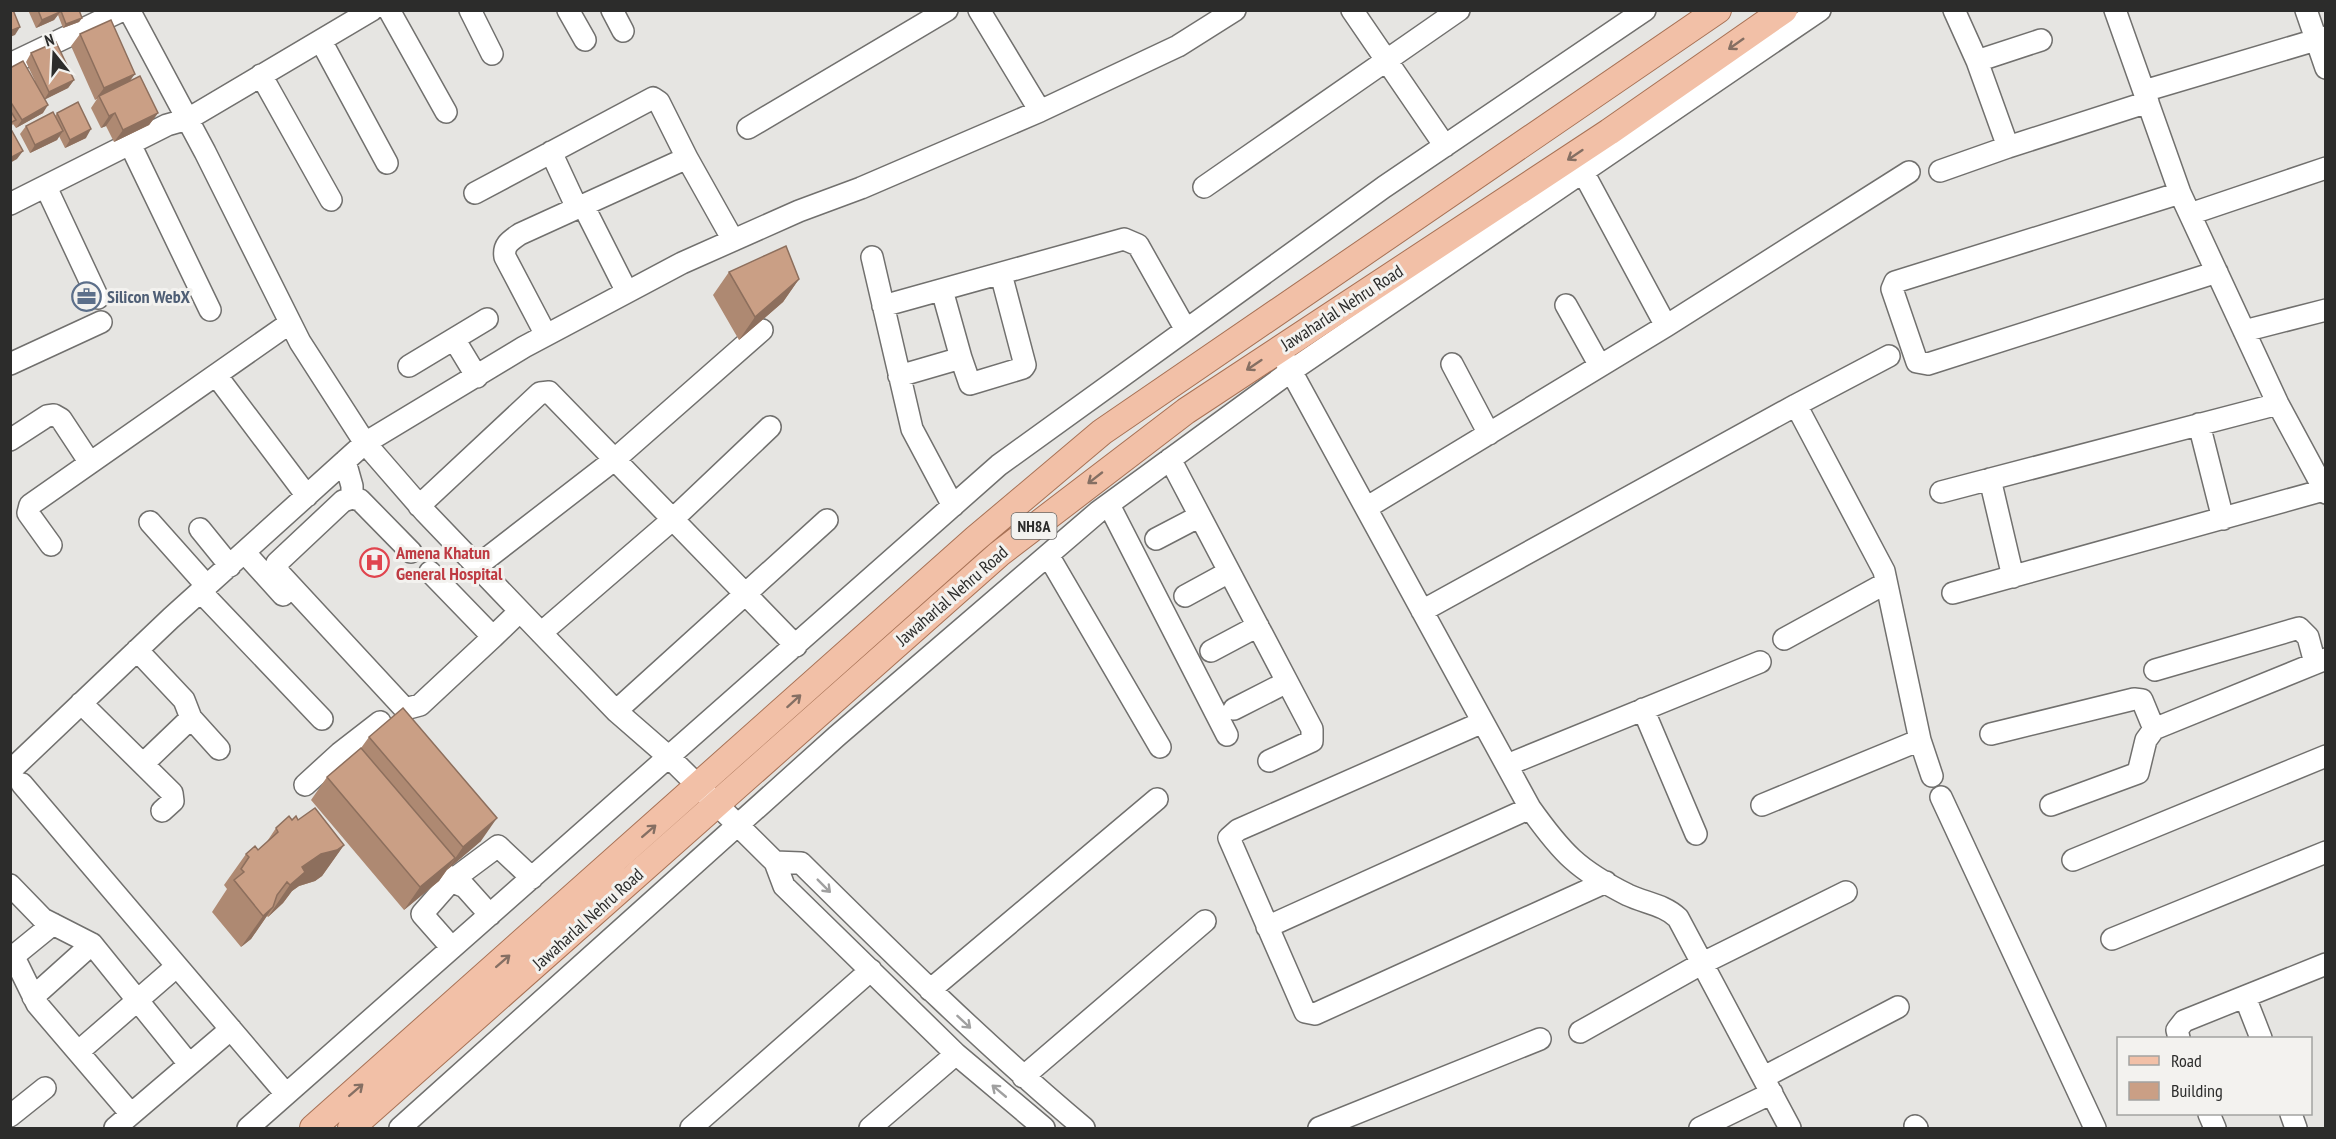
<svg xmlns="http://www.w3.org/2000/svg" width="2336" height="1139" viewBox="0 0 2336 1139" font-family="'PT Sans Narrow',sans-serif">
  <rect width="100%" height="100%" fill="#e6e5e2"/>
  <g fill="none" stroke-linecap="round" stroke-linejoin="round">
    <defs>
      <path id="minor" d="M129,10L205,152L300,342L365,443L425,512L616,711L670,758L775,862L784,886L956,1054L1044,1128
        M389,10L446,112
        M470,10L492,54
        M568,10L585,40
        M612,10L623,31
        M979,10L1040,111
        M1352,10L1445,146
        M1954,10L1977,61L2008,147L2148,102
        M2115,10L2180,193L2278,404L2326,493
        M2306,10L2326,68
        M321,41L387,163
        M1977,61L2041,40
        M10,64L123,10
        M261,75L331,200
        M2144,91L2326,37
        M748,128L947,10
        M130,144L210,310
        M551,152L577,208
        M687,158L733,240
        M1940,171L2008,147
        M1583,172L1666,326
        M46,187L98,298
        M1204,187L1459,10
        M475,193L653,98L659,102L687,158L520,234C510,241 503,245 505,257L546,335
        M2180,193L1895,282L1892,289L1917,362L1928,364L2217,272
        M10,204L167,125L188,119L372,10
        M583,205L627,292
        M2190,214L2326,168
        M872,257L912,429L953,506
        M1566,305L1600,366
        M883,306L1124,239L1138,245L1186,330
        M2244,331L2326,310
        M454,339L477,377
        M961,358L970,384L1023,368L1025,365L1001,274
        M1285,360L1530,808C1562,853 1578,870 1628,895C1645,903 1665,905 1678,918L1790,1128
        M10,364L101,322
        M1452,364L1489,434
        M409,366L487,319
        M216,375L307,496
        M899,376L961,358L942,290
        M1796,405L1889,356
        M2199,424L2223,519
        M10,440L47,416L54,415L61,419L90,463
        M1170,459L1312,729V741L1269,761
        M345,461L352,486V498
        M1990,479L2013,577
        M1941,492L2278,404
        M1109,505L1227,735
        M419,506L540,393L549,392L796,646
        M1366,508L1666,326L1909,172
        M150,522L207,586
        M200,529L230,566
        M1156,539L1200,516
        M51,545L28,513L30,505L290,323
        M411,552L360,500L352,498L343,501L277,563L279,573L405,709L420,705L493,637
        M245,553L283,595
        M1048,555L1160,747
        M477,566L614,460L762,330
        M430,572L493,637L520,611
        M201,592L322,719
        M1953,593L2324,490
        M1185,596L1229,572
        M1422,611L1796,405L1884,571L1920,740L1932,776
        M541,633L672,520L770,427
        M1784,639L1886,583
        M137,650L184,700L191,718L219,749
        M1211,651L1258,626
        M2155,670L2299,628L2308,637L2315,663
        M81,703L172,793L173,801L162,811
        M1234,709L1287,682
        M1643,709L1696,834
        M616,711L827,520
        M1483,722L1238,830L1229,838L1305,1012L1315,1014L1606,882
        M1991,734L2134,699L2142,700L2154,729
        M340,753L365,782
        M143,764L191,718
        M1507,765L1760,662
        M10,771L171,618L365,443L524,347L682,263L799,211L861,188L1040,111L1178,46L1235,10
        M22,784L286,1094
        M305,785L340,753L380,722
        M1941,797L2095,1128
        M1762,805L1920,740
        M2051,805L2138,773L2146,740L2154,729L2326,659
        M427,853L451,881L465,887L490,915
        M2073,860L2326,756
        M775,862L801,863C893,954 985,1045 1084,1128
        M10,885L43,919L92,944L189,1064
        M1267,927L1530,808
        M2112,939L2326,852
        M452,948L422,914L451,881L498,846L532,878
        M14,957L37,1004L131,1114
        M10,959L53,924
        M930,990L1157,799
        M33,997L92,944
        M2245,997L2261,1038
        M1580,1032L1701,964L1846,892
        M2179,1038L2177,1030L2184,1021L2326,964
        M78,1052L177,966
        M1023,1077L1205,921
        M1764,1077L1898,1007
        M2209,1114L2215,1128
        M2291,1114L2296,1128
        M10,1116L45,1088
        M1915,1126L1917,1128
        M115,1128L231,1029
        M248,1128L999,465L1384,187L1645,10
        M400,1128L837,736L1098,512L1291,371L1820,10
        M691,1128L871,970
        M870,1128L956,1054
        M1319,1128L1540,1039
        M1700,1128L1772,1093"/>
      <path id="major" d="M313,1128L975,539L1102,432L1718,10
        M351,1128L999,554L1186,411L1609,132L1784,10"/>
    </defs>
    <use href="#minor" stroke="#71706e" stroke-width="24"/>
    <use href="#major" stroke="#a77155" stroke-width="28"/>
    <use href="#minor" stroke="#fff" stroke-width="21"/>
    <use href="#major" stroke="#f2c0a7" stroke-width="26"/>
  </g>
  <path fill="#ae8972" d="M28,10H61L60,11V12L61,11L82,18L79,22L63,28L58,15L54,20L36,28Z
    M80,34L130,81L158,113L149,125L114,142L106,126L101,128L91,108L97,99L95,100L71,46Z
    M31,53L74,80L68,88L45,99L43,113L16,128L13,124L10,128V68L35,81L26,62Z
    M57,113L86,138L65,148L59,136L57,140L30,153L20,134L26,126L55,116Z
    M729,272L799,279L783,302L739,340L713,295Z
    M369,737L481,841L447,870L439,881L404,910L311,800L327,777L361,748Z
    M292,820H298L344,845L322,876L315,881L299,886L292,891L283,903L268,917L267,916L251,939L241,947L212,912L227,889L224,885L246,854L258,850L266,843L276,828Z"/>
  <path fill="#8d6f5d" d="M60,12L54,20L36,28L42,20Z
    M82,18L79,22L63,28L66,24Z
    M20,27L15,35L10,37V31Z
    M135,74L126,86L99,96L95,100L104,88Z
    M74,80L68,88L44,100L49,92Z
    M48,105L43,113L16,128L22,120Z
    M115,113L106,126L101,128L109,116Z
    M158,113L149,125L114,142L123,130Z
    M91,129L86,138L65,148L70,140Z
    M63,131L57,140L30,153L35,145Z
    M23,151L17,159L10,163V158Z
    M799,279L783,302L739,340L755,317Z
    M497,818L481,841L447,870L463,847Z
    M344,845L322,876L315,881L299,886L292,891L283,903L268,917L302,867L321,854Z
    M455,858L439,881L404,910L420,887Z
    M273,907L251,939L241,947L263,916Z"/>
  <path fill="#ca9f85" stroke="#8d6f5d" stroke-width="1.5" d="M10,10H13L20,27L10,31Z
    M38,10H59L60,12L42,20Z
    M62,10H79L82,18L66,24L61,11Z
    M111,20L135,74L104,88L80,34Z
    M56,42L74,80L49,92L31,53Z
    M23,61L48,105L22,120L10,101V68Z
    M140,76L158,113L123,130L115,113L109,116L99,96Z
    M78,102L91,129L70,140L57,113Z
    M10,110L16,120L10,123Z
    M53,112L63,131L35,145L26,126Z
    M12,131L23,151L10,158V132Z
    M786,246L799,279L755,317L729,272Z
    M403,708L497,818L463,847L369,737Z
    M361,748L455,858L420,887L327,777Z
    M315,808L344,845L337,850L321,854L302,867L305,872L290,885L287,882L277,895L273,907L263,916L234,880L244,872L241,869L249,857L246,854L255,846L258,850L278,832L276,828L289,816L292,820L296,816L298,820Z"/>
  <defs><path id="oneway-shaft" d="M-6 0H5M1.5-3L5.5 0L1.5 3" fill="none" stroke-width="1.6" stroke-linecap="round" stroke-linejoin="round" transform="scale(1.5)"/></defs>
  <g stroke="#856f63">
    <use href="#oneway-shaft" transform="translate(1736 44) rotate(145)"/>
    <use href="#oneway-shaft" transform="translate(1575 155) rotate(146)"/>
    <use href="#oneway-shaft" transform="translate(1254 365) rotate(146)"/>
    <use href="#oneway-shaft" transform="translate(1095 478) rotate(142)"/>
    <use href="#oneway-shaft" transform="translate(794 701) rotate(-42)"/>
    <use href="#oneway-shaft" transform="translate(649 831) rotate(-41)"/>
    <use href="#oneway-shaft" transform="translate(503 961) rotate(-41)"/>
    <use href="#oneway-shaft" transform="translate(356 1090) rotate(-41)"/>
  </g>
  <g stroke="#a0a0a0">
    <use href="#oneway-shaft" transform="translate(824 886) rotate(45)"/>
    <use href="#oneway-shaft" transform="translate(964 1022) rotate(43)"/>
    <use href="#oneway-shaft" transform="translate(999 1091) rotate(-140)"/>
  </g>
  <defs>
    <symbol id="office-ring" viewBox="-11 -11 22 22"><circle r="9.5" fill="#f3f2ef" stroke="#5c6f8a" stroke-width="1.5"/><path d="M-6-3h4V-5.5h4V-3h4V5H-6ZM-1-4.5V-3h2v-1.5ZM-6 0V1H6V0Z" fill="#5c6f8a"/></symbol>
    <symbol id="hospital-ring" viewBox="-11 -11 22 22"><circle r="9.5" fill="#f3f2ef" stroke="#e0444e" stroke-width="1.5"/><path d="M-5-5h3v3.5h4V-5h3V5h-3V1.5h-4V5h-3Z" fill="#e0444e"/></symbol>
  </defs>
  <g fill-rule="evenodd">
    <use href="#office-ring" x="70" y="280" width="33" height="33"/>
    <use href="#hospital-ring" x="358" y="546" width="33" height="33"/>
  </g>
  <g text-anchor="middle" stroke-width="6" stroke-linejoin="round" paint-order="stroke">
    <rect fill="#f3f2ef" stroke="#686766" stroke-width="1.5" x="1011.5" y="513" width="45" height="26" rx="4.5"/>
    <g font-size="16" font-weight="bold" fill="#2c2c2b">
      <text x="1034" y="532">NH8A</text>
    </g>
    <g font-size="18" font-weight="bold" fill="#4e5e75" stroke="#f3f2ef" text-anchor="start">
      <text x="107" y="303">Silicon WebX</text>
    </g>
    <g font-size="18" fill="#2c2c2b" stroke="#f3f2ef">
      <text transform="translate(1342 308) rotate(-33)" y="6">Jawaharlal Nehru Road</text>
      <text transform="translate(952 596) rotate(-41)" y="6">Jawaharlal Nehru Road</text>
      <text transform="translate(588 919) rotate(-42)" y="6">Jawaharlal Nehru Road</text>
    </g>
    <g font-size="18" font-weight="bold" fill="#be3a42" stroke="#f3f2ef" text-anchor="start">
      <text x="396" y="559">Amena Khatun<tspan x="396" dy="21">General Hospital</tspan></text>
    </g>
  </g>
  <rect width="2336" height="1139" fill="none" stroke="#2c2c2b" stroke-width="24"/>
  <rect x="2117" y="1037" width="195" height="78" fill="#f3f2ef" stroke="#a3a3a1" stroke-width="1.5"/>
  <rect x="2129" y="1056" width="30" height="9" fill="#f2c0a7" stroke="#a3a3a1" stroke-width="1.5"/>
  <text x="2171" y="1067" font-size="18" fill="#2c2c2b">Road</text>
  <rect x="2129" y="1082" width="30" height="18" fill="#ca9f85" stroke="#a3a3a1" stroke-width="1.5"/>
  <text x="2171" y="1097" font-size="18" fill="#2c2c2b">Building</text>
  <g transform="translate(54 54) rotate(342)" stroke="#f3f2ef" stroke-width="4.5" paint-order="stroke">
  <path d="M0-4.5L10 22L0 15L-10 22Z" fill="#2c2c2b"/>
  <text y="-9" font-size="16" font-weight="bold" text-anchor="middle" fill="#2c2c2b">N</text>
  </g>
</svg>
